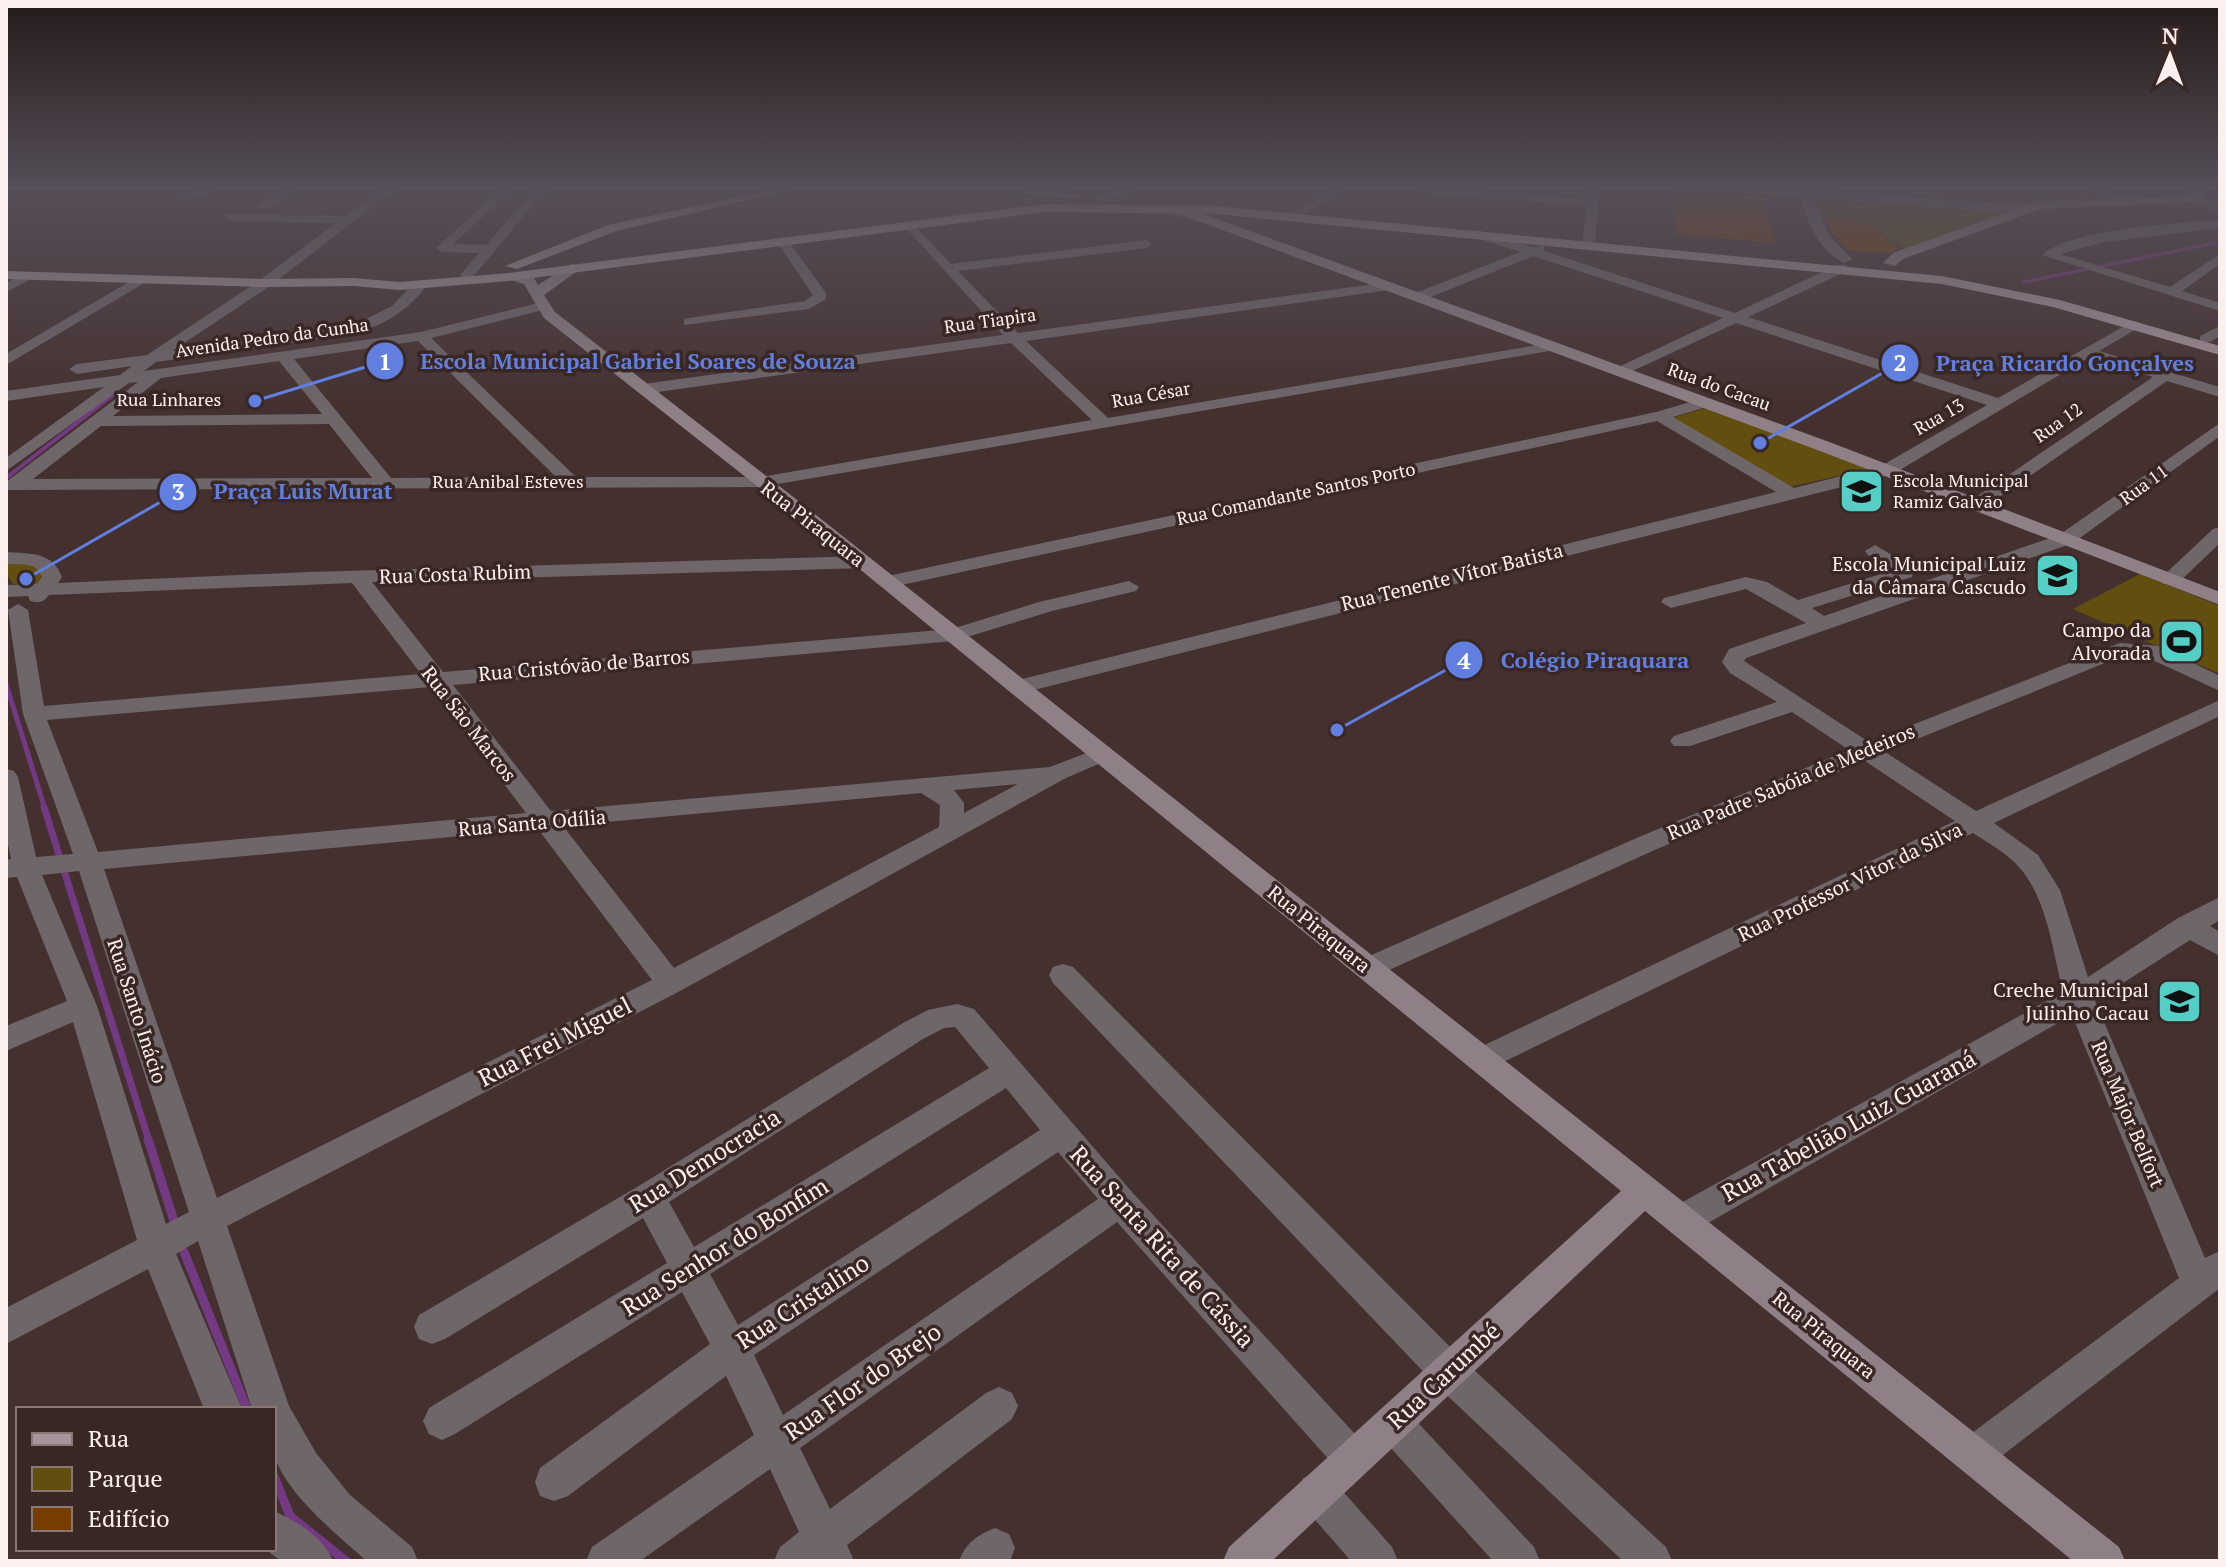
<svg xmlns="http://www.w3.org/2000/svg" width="2226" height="1567" viewBox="0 0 2226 1567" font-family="'PT Serif',serif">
  <rect width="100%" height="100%" fill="#44312f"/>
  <path fill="#624e0e" d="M1808,197L2001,210L2006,214L1906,250L1867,223L1819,219Z
    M1710,407L1874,468L1789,487L1672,418Z
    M21,562L41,567L45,573L40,585L13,584L6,573V563Z
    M2140,574L2220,606V674L2073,609Z"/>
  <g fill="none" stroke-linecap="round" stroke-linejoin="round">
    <path stroke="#733982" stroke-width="3" d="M2024,282L2220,242"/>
    <path stroke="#733982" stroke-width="4" d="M6,478L118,391"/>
    <path stroke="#733982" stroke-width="5" d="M6,684L45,809"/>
    <path stroke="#733982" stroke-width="7" d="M44,807L149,1141"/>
    <path stroke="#733982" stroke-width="9" d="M148,1139L174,1221
      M184,1252L247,1409
      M274,1476L290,1516L346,1561"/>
  </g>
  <path fill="#783e00" d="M1673,190L1736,191L1745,196L1762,197L1775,243L1677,234Z
    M1825,220L1867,223L1899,248L1888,253L1847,250L1832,233Z"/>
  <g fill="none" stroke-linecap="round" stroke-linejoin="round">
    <path fill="#6f666a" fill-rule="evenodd" d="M198,190H219L184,200L178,196Z
      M283,190H297L266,209L256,206Z
      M381,190H394L270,286L172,351L354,325L392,306L415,282H425V288C404,314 380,327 348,335L156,362L144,371L421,332L542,302L549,306L547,309L431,338L576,477H761L1092,420L1011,343L643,394L635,389L643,384L1003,335L907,229V223L911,222L951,264L1146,240L1152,244L1146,248L958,271L1018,333L1389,282L1396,286L1389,290L1026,341L1108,418L1549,343L1556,347L1549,351L761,487L6,490V482L138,382L129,383L6,471V458L104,387L6,401V391L120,375L132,366L77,374L69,369L77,364L147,355L260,280L336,223L231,221L225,217L227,214L346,216ZM418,341L556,477L391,478L294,359ZM279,361L322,414L113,416L161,378ZM329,424L372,478L33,479L101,426Z
      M500,190H512L453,244L486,245L530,195L538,190H552L538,199L472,278H462L460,275L479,253L442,252L436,248Z
      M1117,190H1134L1100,202L1094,198Z
      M1332,190H1346L1300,216L1290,213Z
      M1416,190H1462L1586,199L1587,190H1599L1595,240L1589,244L1583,240L1586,206L1422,193Z
      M1739,190H1810L2024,205L2030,209L2024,213L1812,198L1829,235L1852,259L1845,263C1820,253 1807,222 1800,197L1745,193Z
      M2092,190H2105L2119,201L2109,204Z
      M2195,194L2220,204V212L2191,200L2189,198Z
      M2220,220V228L2104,242L2060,254L2170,287L2220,254V264L2182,291L2220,303V311L2042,255C2070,229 2179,223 2220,220Z
      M1478,230L1532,247L1544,246V251L1735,313L1837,265H1847V271L1748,317L1998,398L2133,321L2138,322V328L2099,351L2220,387V397L2167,381L1982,509H1970L1967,505L1970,501L2153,377L2088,358L1893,474L1018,694L1007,687L1010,682L1776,492L1657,421L888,588L878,582L888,576L1656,412L1704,398L1712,403L1710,406L1673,417L1794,488L1881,466L1987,405L1736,323L1624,375H1614V369L1723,318L1533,256L1423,300H1413V294L1520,252L1474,237L1472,234Z
      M783,238L787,239L826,293V299L809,309L684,325V319L689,318L805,301L813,295L777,242Z
      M25,273L37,276L6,292V283Z
      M139,276L151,279L6,365V354Z
      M2220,326V336L2210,342H2200V336Z
      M2220,423V436L2073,543L1746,658L1744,661L1869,742L2120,643L2158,646L2220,676V691L2146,657L2122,656L1885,752L1976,811L2220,700V716L1994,823L2038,855L2060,890L2088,977L2178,918L2220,897V920L2210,926L2220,932V956L2190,940L2095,1001L2205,1258L2220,1251V1288L1986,1468L1973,1474L1960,1468L1954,1455L1960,1442L2179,1278L2072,1015L1694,1231L1682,1235L1670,1231L1665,1220L1670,1209L2063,992C2053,952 2047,898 2019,867C2007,853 1988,843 1973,833L1483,1072L1472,1069L1468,1060L1472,1051L1955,821L1865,761L1657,849L1378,975L1368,979L1358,975L1354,968L1358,961L1639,837L1849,750L1792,712L1690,746H1674L1670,741L1674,736L1777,702L1730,673L1722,662L1729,649L1806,623L1746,589L1671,608L1661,602L1664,598L1746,577L1767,582L1798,600L1894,570L1868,555L1865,551L1875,545L1914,568L1912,577L1812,608L1824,616L2059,535Z
      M2220,527V543L2177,584H2163L2160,580L2163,576L2213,529Z
      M6,552C30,554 52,551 62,577L58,583L309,572L863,556L873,562L863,568L372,582L443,672L952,629L1039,602L1129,581L1139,587L1136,591L1052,611L954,641L453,685L551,811L1050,767L1102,747L1110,749L1114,754L1110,759L1066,778L680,991L227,1226L289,1406L316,1453L350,1495L412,1547L418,1561H367C340,1538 281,1489 274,1453C271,1440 274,1423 274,1409H252L198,1241L176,1254L242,1409H204L148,1269L6,1344V1308L137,1240L73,1022L6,1051V1026L67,1001L17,877L6,878V860L11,859L6,834V769L14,771L18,777L36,857L73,854L23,714L8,610L18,604L28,610L44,706L421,674L352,583L49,595C43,603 39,603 30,601L28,596L6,597V585L37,584L42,577C37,561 20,565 6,564ZM431,687L526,813L98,852L47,720ZM1018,784L964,813V803L954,790ZM921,793L940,805L939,827L674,968L563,826ZM538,829L652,980L217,1198L104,869ZM79,871L189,1212L166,1224L97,1006L42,875Z
      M1063,964L1073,967L1462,1359L1666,1547L1672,1561H1623L1436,1385L1053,983L1049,975L1053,967Z
      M957,1004L974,1009L1132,1192L1366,1446L1372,1459L1366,1472L1353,1478L1340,1472L1117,1222L800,1448L830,1509L986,1393L999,1387L1012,1393L1018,1406L1012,1419L847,1545L854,1561H774L780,1547L799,1532L770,1469L640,1561H586L592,1547L754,1435L726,1376L568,1496L554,1501L540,1496L535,1482L540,1468L710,1344L682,1292L455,1434L442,1440L429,1434L423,1421L429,1408L667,1263L643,1218L445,1339L432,1344L419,1339L414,1327L419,1315L637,1187L903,1023L928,1010ZM955,1027L989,1068L694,1247L669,1202L923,1039L944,1028ZM1006,1088L1040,1130L738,1325L710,1274ZM1058,1152L1098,1199L783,1415L754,1355Z
      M1393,1404L1406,1410L1534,1547L1540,1561H1493L1380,1436L1374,1423L1380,1410Z
      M1317,1473L1331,1478L1392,1547L1398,1561H1351L1303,1506L1298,1492L1303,1478Z
      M274,1511C297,1521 324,1538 333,1561H281L265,1549H274Z
      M995,1528L1009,1534L1015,1548L1010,1561H959C966,1543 977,1535 995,1528Z"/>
    <path fill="#8e8086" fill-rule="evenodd" d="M2189,190H2201L2205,196L2195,202L2040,209L1903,259L1895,266L1883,263L1893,253L2038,201L2192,195Z
      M1166,204L1206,215L1832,443L2220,592V605L1820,451L1198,221L1162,211V205Z
      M571,264L583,267L544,295L555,312L792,496L2119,1547L2125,1561H2073L1645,1211L1272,1561H1223L1229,1547L1621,1191L780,504L544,318L524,284L502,277L509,273L534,278L538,285Z"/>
    <path fill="#a6949b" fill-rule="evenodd" d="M771,190H791L616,231L517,269L505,266L608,225Z
      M1021,190H1057L1081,195L1075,199L1027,193Z
      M1045,204L1215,206L1942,276L2060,300L2220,346V355L2053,307L1942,284L1215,214L1045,212L509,281L399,290L354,286L265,287L6,279V271L265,279L354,278L399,282L509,273Z"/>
  </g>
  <linearGradient id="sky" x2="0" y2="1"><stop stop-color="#251b1a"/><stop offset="0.46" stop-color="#564e58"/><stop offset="1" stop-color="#564e58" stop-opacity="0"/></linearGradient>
  <rect width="2226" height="409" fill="url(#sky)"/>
  <defs>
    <symbol id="school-square" viewBox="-11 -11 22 22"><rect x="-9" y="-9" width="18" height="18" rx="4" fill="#55cec5" stroke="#392725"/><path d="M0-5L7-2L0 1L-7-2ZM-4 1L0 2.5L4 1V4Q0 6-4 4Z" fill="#111"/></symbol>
    <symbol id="stadium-square" viewBox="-11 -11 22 22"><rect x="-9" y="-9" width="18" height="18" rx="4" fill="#55cec5" stroke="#392725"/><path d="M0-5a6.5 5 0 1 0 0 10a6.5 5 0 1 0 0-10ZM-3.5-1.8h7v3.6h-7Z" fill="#111"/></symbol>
  </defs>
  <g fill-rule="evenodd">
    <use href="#school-square" x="1836" y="466" width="51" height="51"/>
    <use href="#school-square" x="2032" y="550" width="51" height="51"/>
    <use href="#stadium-square" x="2156" y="616" width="51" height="51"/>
    <use href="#school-square" x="2154" y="976" width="51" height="51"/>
  </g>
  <g text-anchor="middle" stroke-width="7" stroke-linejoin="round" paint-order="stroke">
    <g font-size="18" fill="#fcf0ee" stroke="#392725">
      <text transform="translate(990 321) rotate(-8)" y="6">Rua Tiapira</text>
      <text transform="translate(272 338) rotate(-8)" y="6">Avenida Pedro da Cunha</text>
      <text transform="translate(1719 387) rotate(20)" y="6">Rua do Cacau</text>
      <text transform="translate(1151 395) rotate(-10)" y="6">Rua César</text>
      <text x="169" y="406">Rua Linhares</text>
      <text transform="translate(1939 417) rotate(-30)" y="6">Rua 13</text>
      <text transform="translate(2058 423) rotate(-35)" y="6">Rua 12</text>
      <text x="508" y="488">Rua Anibal Esteves</text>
      <text transform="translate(2144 485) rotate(-36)" y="6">Rua 11</text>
      <text transform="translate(1296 494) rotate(-12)" y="6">Rua Comandante Santos Porto</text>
    </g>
    <g font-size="18" fill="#fcf0ee" stroke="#392725" text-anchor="start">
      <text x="1893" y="487">Escola Municipal<tspan x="1893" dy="21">Ramiz Galvão</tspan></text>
    </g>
    <g font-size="20" fill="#fcf0ee" stroke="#392725">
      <text transform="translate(813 524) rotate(38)" y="7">Rua Piraquara</text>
      <text transform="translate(455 574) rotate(-2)" y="7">Rua Costa Rubim</text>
      <text transform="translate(1452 577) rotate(-14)" y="7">Rua Tenente Vítor Batista</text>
      <text transform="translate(584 665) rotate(-5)" y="7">Rua Cristóvão de Barros</text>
      <text transform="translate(469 724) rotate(52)" y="7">Rua Sāo Marcos</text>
      <text transform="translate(1791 782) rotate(-23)" y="7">Rua Padre Sabóia de Medeiros</text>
      <text transform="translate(532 823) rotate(-5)" y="7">Rua Santa Odília</text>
      <text transform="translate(1850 882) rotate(-26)" y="7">Rua Professor Vitor da Silva</text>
      <text transform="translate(1319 929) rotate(39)" y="7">Rua Piraquara</text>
      <text transform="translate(137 1011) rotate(72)" y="7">Rua Santo Inácio</text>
      <text transform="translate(2128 1114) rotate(67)" y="7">Rua Major Belfort</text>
      <text transform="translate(1824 1335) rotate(39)" y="7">Rua Piraquara</text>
    </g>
    <g font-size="20" fill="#fcf0ee" stroke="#392725" text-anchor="end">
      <text x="2026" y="571">Escola Municipal Luiz<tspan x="2026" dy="23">da Câmara Cascudo</tspan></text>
      <text x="2151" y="637">Campo da<tspan x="2151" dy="23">Alvorada</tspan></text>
      <text x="2149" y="997">Creche Municipal<tspan x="2149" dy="23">Julinho Cacau</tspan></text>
    </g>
    <g font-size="24" fill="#fcf0ee" stroke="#392725">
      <text transform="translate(555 1042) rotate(-27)" y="8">Rua Frei Miguel</text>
      <text transform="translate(1849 1126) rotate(-29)" y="8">Rua Tabelião Luiz Guaraná</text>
      <text transform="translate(705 1161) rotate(-32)" y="8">Rua Democracia</text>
      <text transform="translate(725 1247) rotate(-32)" y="8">Rua Senhor do Bonfim</text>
      <text transform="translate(1162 1247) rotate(48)" y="8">Rua Santa Rita de Cássia</text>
      <text transform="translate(803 1302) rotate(-33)" y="8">Rua Cristalino</text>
      <text transform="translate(1444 1376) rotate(-43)" y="8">Rua Carumbé</text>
      <text transform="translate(863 1382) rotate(-35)" y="8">Rua Flor do Brejo</text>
    </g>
  </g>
  <path fill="none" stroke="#607fdf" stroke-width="3" d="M255 401L385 361M1760 443L1900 363M26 579L178 492M1337 730L1464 660"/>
  <g fill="#607fdf" stroke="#392725" stroke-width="3">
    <circle cx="255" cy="401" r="8"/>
    <circle cx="1760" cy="443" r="8"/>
    <circle cx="26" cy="579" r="8"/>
    <circle cx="1337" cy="730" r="8"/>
    <circle cx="385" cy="361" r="20"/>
    <circle cx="1900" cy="363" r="20"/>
    <circle cx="178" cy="492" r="20"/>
    <circle cx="1464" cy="660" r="20"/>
  </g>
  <g font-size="24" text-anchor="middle" font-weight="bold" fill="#fff">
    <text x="385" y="370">1</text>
    <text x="1900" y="371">2</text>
    <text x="178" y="500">3</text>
    <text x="1464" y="669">4</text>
  </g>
  <g font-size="22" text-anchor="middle" font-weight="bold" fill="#607fdf" stroke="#392725" stroke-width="7" stroke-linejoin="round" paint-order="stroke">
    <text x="638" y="369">Escola Municipal Gabriel Soares de Souza</text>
    <text x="2065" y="371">Praça Ricardo Gonçalves</text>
    <text x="303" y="499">Praça Luis Murat</text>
    <text x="1595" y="668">Colégio Piraquara</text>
  </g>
  <rect width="2226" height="1567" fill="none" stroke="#fcf0ee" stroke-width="16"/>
  <rect x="16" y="1407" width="260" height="144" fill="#392725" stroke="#877775" stroke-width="2"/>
  <rect x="32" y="1433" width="40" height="12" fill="#a6949b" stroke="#877775" stroke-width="2"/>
  <text x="88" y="1447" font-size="24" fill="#fcf0ee">Rua</text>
  <rect x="32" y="1467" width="40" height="24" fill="#624e0e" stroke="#877775" stroke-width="2"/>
  <text x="88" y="1487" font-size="24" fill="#fcf0ee">Parque</text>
  <rect x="32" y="1507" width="40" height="24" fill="#783e00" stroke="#877775" stroke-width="2"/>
  <text x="88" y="1527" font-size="24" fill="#fcf0ee">Edifício</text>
  <g transform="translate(2170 56) rotate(1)" stroke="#392725" stroke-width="6" paint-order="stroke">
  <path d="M0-6L14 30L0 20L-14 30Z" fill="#fcf0ee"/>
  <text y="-12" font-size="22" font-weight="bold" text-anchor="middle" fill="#fcf0ee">N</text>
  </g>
</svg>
